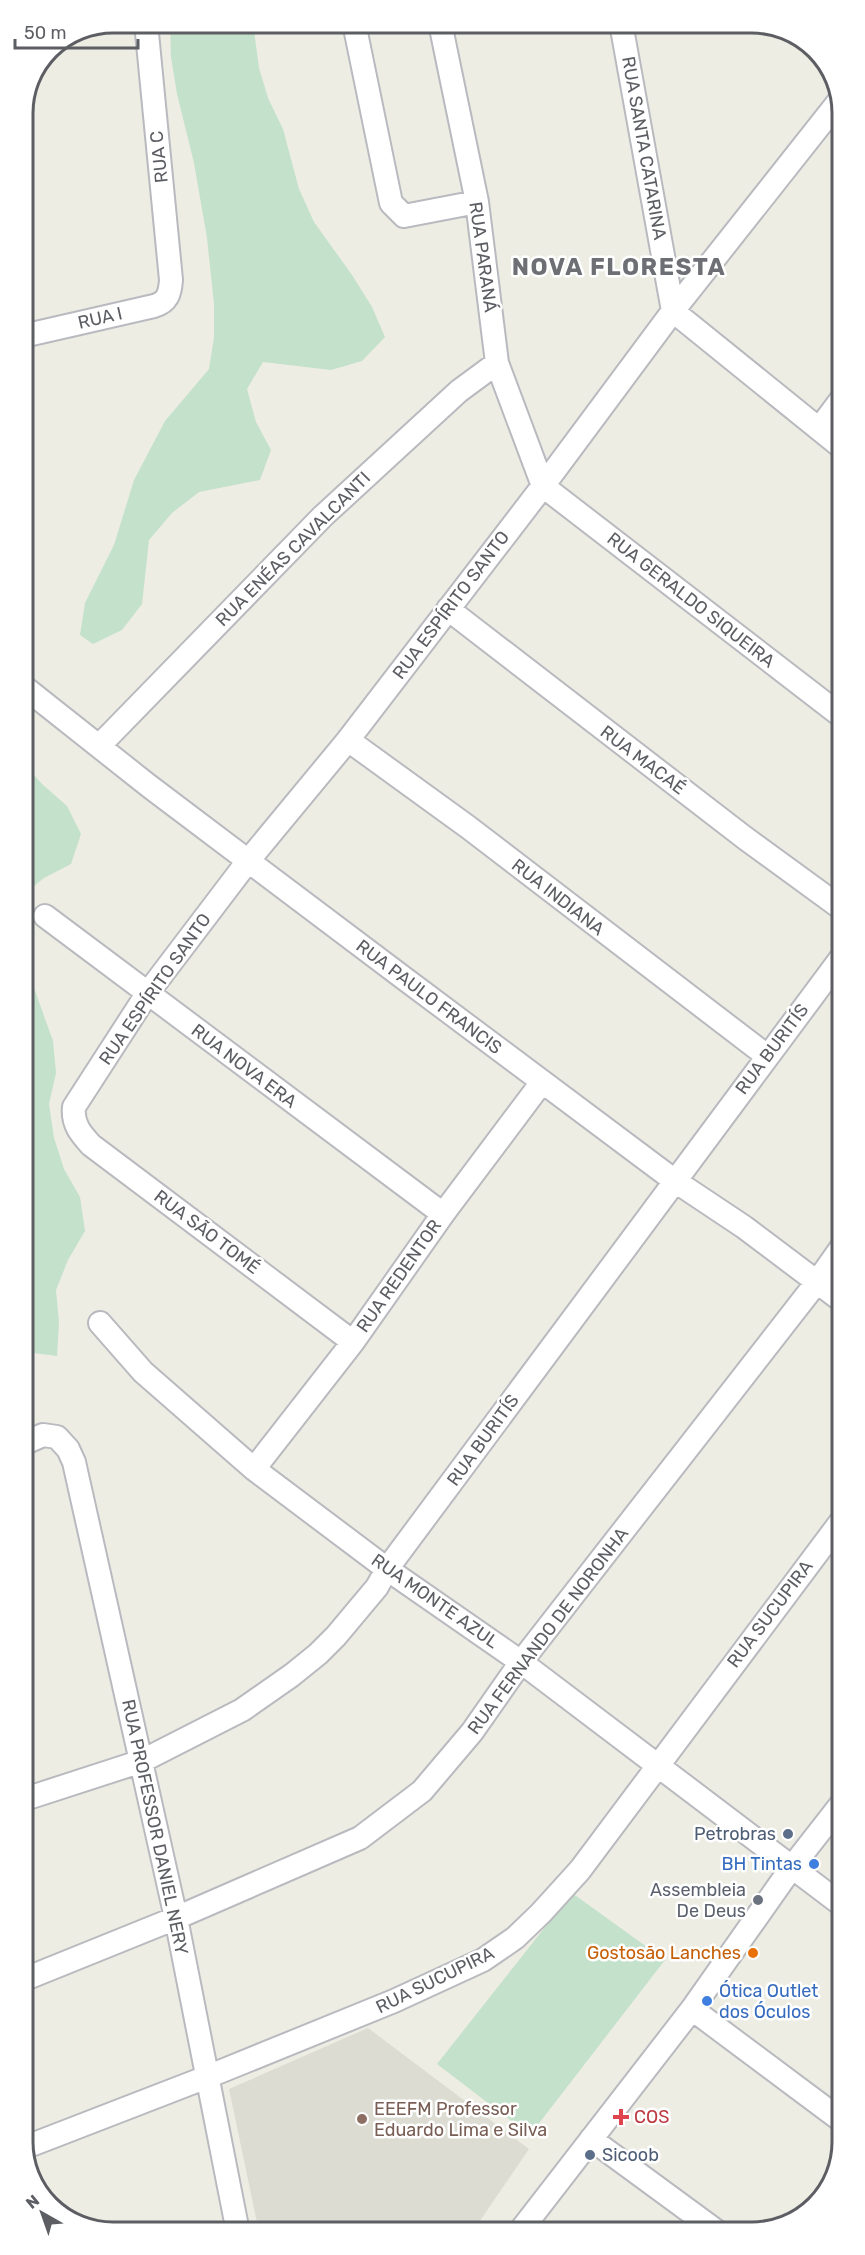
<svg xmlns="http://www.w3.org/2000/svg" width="865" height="2255" viewBox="0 0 865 2255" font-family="Rubik,sans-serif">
  <rect width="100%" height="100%" fill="#edede4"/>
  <path fill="#dcdcd3" d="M368,2028L529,2149L473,2231L259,2232L229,2089Z"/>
  <path fill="#c4e1cb" d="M170,23H253L259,68L268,98L283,129L299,189L314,222L352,275L372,307L385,337L362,361L331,370L263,362L247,389L256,422L271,450L260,480L199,492L172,513L149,540L142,604L122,630L93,644L80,635L85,603L114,545L134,480L165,421L209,369L214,337V304L207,238L194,163L177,94L171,57Z
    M24,764L42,784L67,806L81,834L71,864L44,878L24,894Z
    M24,960L53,1041L56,1073L49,1104L54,1138L64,1169L80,1197L85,1231L68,1260L56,1290L59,1322L57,1356L26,1352L24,1343Z
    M572,1893L665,1960L530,2135L437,2064Z"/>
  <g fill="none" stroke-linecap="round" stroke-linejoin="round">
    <defs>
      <path id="minor" d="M354,23L391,203L404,216L477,202
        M440,23L477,202L497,363L543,486L840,715
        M621,23L673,311L840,446
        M23,336L154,306C168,302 170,293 171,280L146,23
        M819,429L840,401
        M448,609L745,838L841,908
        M24,687L149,786L405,979L675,1181L744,1227L841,1300
        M348,740L468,827L767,1056
        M99,746L323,516L459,391L497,363
        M45,916L443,1214
        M100,1323L143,1372L254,1469L387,1569L521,1662L842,1905
        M353,1342L91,1145C81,1134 72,1124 74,1107L147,994L248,861L348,740L543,486L673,311L839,101
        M25,1443L43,1435L57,1437L68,1449L74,1462L176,1918L238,2232
        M254,1469L353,1342L443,1214L542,1082
        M25,1799L142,1761L242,1710L292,1675L318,1654L336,1636L377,1587L387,1569L841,958
        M25,1979L176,1918L360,1838L422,1791L472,1732L521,1662L817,1282L841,1248
        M692,2009L842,2121
        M591,2139L715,2230
        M26,2147L207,2077L394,2001L483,1960L515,1938L541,1913L580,1870L842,1520
        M521,2230L692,2009L792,1867L842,1803"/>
    </defs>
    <use href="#minor" stroke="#b9babf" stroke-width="26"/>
    <use href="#minor" stroke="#fff" stroke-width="22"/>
  </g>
  <g fill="#5c6f8a" stroke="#fff" stroke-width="2">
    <circle cx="788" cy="1834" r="6"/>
    <circle cx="590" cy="2155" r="6"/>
  </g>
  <g fill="#3f7fe0" stroke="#fff" stroke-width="2">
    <circle cx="814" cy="1864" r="6"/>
    <circle cx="707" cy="2001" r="6"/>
  </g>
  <circle fill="#6b7280" stroke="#fff" stroke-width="2" cx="758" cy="1900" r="6"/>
  <circle fill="#e8710a" stroke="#fff" stroke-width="2" cx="753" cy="1953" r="6"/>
  <path fill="#e0444e" stroke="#fff" stroke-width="2" d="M618 2108h6v6h6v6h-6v6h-6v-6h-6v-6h6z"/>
  <circle fill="#8d6e63" stroke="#fff" stroke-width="2" cx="362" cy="2119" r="6"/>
  <g text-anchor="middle" stroke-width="5" stroke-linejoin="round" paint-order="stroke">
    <g font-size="18" fill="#5c5e63" stroke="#fff">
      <text transform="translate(644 148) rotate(80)" y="6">RUA SANTA CATARINA</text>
      <text transform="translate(159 157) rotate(-96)" y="6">RUA C</text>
      <text transform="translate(483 257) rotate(82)" y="6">RUA PARANÁ</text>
      <text transform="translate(100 318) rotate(-13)" y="6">RUA I</text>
      <text transform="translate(293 549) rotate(-45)" y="6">RUA ENÉAS CAVALCANTI</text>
      <text transform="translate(691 600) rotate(38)" y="6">RUA GERALDO SIQUEIRA</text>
      <text transform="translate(451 605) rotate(-53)" y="6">RUA ESPÍRITO SANTO</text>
      <text transform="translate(643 760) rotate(37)" y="6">RUA MACAÉ</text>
      <text transform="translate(558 897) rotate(38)" y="6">RUA INDIANA</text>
      <text transform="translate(155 989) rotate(-55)" y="6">RUA ESPÍRITO SANTO</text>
      <text transform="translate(429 997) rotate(37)" y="6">RUA PAULO FRANCIS</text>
      <text transform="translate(772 1049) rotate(-53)" y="6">RUA BURITÍS</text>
      <text transform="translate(244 1066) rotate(37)" y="6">RUA NOVA ERA</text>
      <text transform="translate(207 1232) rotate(37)" y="6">RUA SÃO TOMÉ</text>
      <text transform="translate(399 1276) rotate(-55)" y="6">RUA REDENTOR</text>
      <text transform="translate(483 1440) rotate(-54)" y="6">RUA BURITÍS</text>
      <text transform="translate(435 1601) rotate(35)" y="6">RUA MONTE AZUL</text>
      <text transform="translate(770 1614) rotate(-53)" y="6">RUA SUCUPIRA</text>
      <text transform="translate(548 1631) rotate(-53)" y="6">RUA FERNANDO DE NORONHA</text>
      <text transform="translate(155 1827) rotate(78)" y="6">RUA PROFESSOR DANIEL NERY</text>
      <text transform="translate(435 1980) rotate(-26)" y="6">RUA SUCUPIRA</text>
    </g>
    <g font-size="18" fill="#4e5e75" stroke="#fff" text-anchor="end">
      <text x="776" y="1840">Petrobras</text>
      <text x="602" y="2161" text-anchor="start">Sicoob</text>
    </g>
    <g font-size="18" fill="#366cbe" stroke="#fff" text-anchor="end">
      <text x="802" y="1870">BH Tintas</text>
      <text x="719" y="1997" text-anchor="start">Ótica Outlet<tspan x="719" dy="21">dos Óculos</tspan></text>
    </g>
    <g font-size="18" fill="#5b616d" stroke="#fff" text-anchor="end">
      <text x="746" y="1896">Assembleia<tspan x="746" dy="21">De Deus</tspan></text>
    </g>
    <g font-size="18" fill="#c56008" stroke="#fff" text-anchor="end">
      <text x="741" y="1959">Gostosão Lanches</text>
    </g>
    <g font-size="18" fill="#785e54" stroke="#fff" text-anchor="start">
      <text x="374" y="2115">EEEFM Professor<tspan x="374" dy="21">Eduardo Lima e Silva</tspan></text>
    </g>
    <g font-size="18" fill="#be3a42" stroke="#fff" text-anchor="start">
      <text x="634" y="2123">COS</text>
    </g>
    <g font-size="24" font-weight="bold" letter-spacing="1.5" fill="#6d6f75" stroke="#fff">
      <text x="619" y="275">NOVA FLORESTA</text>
    </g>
  </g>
  <path d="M0 0H865V2255H0ZM113 33H752A80 80 0 0 1 832 113V2142A80 80 0 0 1 752 2222H113A80 80 0 0 1 33 2142V113A80 80 0 0 1 113 33Z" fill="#fff" fill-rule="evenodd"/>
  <path fill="none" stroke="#5c5e63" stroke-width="3" d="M113 33H752A80 80 0 0 1 832 113V2142A80 80 0 0 1 752 2222H113A80 80 0 0 1 33 2142V113A80 80 0 0 1 113 33Z"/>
  <g transform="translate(42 2213) rotate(320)" stroke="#ffffff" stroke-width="4.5" paint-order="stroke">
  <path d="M0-4.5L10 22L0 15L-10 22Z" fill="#5c5e63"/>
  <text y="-9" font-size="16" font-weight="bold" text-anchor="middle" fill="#5c5e63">N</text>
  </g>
  <path d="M15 39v9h123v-9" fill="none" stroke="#5c5e63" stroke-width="3"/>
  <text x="24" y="39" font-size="18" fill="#5c5e63" stroke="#ffffff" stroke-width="4.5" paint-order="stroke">50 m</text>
</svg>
